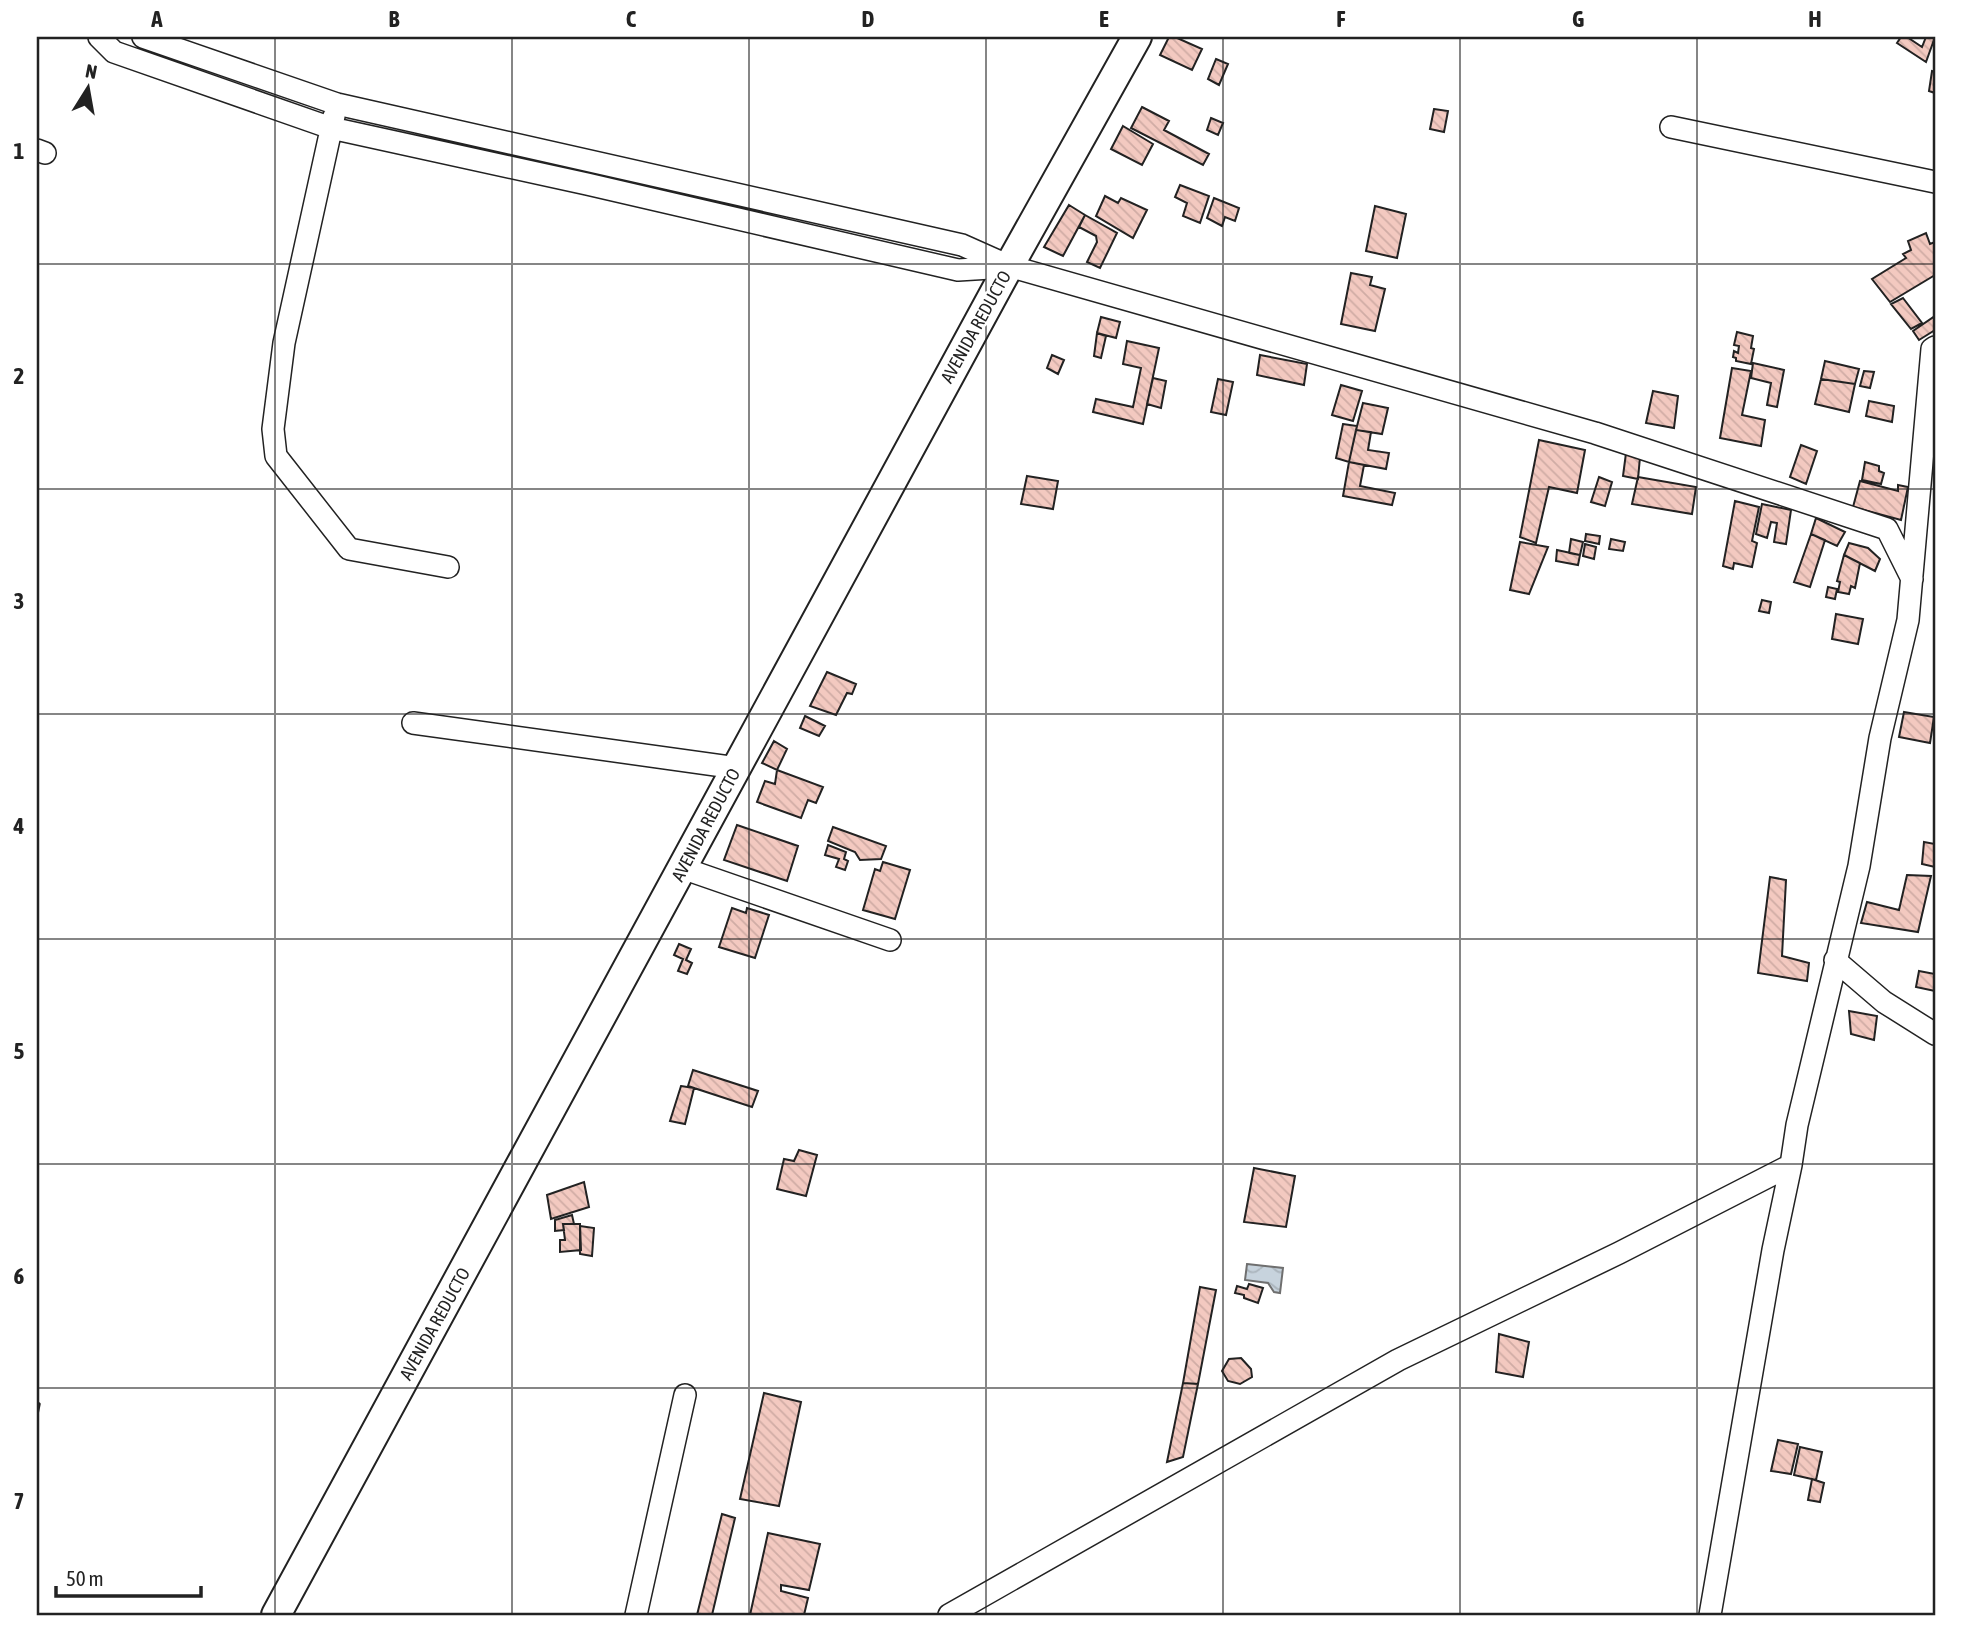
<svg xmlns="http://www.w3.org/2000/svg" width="1972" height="1652" viewBox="0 0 1972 1652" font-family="'Asap Condensed',sans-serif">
  <defs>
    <pattern id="water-waves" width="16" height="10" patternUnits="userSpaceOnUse" patternTransform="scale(1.75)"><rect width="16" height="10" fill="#c7d3dd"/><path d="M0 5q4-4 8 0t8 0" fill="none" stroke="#abb5bd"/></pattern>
    <pattern id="building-back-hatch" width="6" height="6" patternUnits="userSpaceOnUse" patternTransform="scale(1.75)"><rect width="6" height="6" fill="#f3c9c0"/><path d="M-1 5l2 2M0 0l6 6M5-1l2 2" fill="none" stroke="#d0aca5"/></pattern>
  </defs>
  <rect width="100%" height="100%" fill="#fff"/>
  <path fill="url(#water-waves)" stroke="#6f6f6f" stroke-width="2" d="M1247,1264L1283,1268L1280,1293L1274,1292L1268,1283L1245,1280Z"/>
  <path fill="url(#building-back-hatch)" stroke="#222" stroke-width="2" d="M1169,37H1175L1202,49L1192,70L1160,55Z
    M1901,37H1907L1922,47L1926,37H1935L1926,62L1897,43Z
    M1216,59L1228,64L1219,85L1208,79Z
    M1932,71L1935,72V93L1929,91Z
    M1142,107L1169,121L1164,130L1209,154L1203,165L1131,128Z
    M1434,109L1448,111L1444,132L1430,129Z
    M1211,118L1223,123L1218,135L1207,130Z
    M1123,126L1153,144L1142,165L1111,149Z
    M1180,185L1209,196L1200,223L1183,216L1187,203L1175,197Z
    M1105,196L1118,203L1121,198L1147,210L1133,238L1096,216Z
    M1214,198L1239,208L1235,221L1225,217L1222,226L1207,218Z
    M1069,205L1085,215L1063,256L1044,247Z
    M1375,206L1406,214L1397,258L1366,251Z
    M1085,215L1117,233L1100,268L1087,262L1097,242L1096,236L1079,227Z
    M1926,233L1930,244L1935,242V275L1890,302L1872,279L1906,258L1903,254L1911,250L1908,241Z
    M1351,273L1372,277L1370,285L1385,289L1375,331L1341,324Z
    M1903,298L1922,323L1911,329L1891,304Z
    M1935,316V330L1919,340L1913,331Z
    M1101,317L1120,322L1116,338L1097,333Z
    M1737,332L1753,336L1751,348L1754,349L1751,364L1736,361V358L1733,357L1734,351L1738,353L1739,346L1734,345Z
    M1097,333L1106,336L1101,358L1094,356Z
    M1127,341L1159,348L1143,424L1093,412L1096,399L1133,407L1141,368L1123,364Z
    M1052,355L1064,360L1058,374L1047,368Z
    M1260,355L1307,364L1304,385L1257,375Z
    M1825,361L1859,369L1855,384L1821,379Z
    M1753,363L1784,370L1777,407L1767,405L1771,383L1751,378Z
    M1732,368L1751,371L1742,415L1765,420L1761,446L1720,438Z
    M1864,371L1874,372L1870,388L1860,386Z
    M1153,378L1166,381L1161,408L1147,404Z
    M1218,379L1233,382L1226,415L1211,412Z
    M1821,379L1855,384L1849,412L1815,404Z
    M1341,385L1362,391L1353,421L1332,415Z
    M1653,391L1678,396L1674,428L1646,423Z
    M1869,401L1894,406L1892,422L1866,416Z
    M1363,403L1388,408L1382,434L1356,430Z
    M1343,424L1357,426L1349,462L1336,458Z
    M1356,430L1371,432L1368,450L1389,453L1386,469L1349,462Z
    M1539,440L1585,450L1577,493L1549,487L1536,543L1520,537Z
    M1801,445L1817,451L1806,484L1790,477Z
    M1626,453L1640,457L1638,479L1623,476Z
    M1349,462L1364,465L1360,486L1395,493L1392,505L1343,496Z
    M1865,462L1879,466V471L1884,473L1881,484L1862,480Z
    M1027,476L1058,481L1053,509L1021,504Z
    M1599,477L1612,482L1605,506L1591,502Z
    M1638,477L1696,487L1692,514L1632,504Z
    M1860,481L1898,491V485L1908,487L1901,520L1853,507Z
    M1735,501L1759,507L1752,541L1757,543L1752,567L1734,563L1733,569L1723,566Z
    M1762,504L1791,510L1786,544L1774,542L1777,523L1771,522L1767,538L1756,534Z
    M1816,518L1845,532L1837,546L1811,534Z
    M1586,534L1600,536L1599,544L1585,541Z
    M1811,534L1825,540L1810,587L1794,582Z
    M1571,539L1583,542L1580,555L1569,553Z
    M1611,539L1625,542L1623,551L1609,549Z
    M1520,542L1548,547L1529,594L1510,590Z
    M1849,543L1868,548L1880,559L1875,571L1844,555Z
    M1585,544L1596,547L1594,559L1583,556Z
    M1557,550L1580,555L1578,565L1556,561Z
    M1844,555L1860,563L1855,588L1851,586L1849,594L1838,592L1840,582L1837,581Z
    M1828,587L1837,589L1835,599L1826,597Z
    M1762,600L1771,602L1769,613L1759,611Z
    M1836,614L1863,619L1858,644L1832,639Z
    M827,672L856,684L852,694L847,693L836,715L810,706Z
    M1904,712L1934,717L1930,743L1899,737Z
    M805,716L825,726L819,736L800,728Z
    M774,741L787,749L777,770L762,763Z
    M777,770L823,787L816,803L808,800L801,818L757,802L765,781L775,784Z
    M737,825L798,846L787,881L724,860Z
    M833,827L886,846L881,859L860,860L855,852L828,841Z
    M1924,842L1935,844V867L1922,864Z
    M828,845L846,852L844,859L848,861L845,870L836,867L839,859L825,855Z
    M883,862L910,870L895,919L863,910L875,869L880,871Z
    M1907,875L1931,876L1918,932L1861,923L1867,902L1899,910Z
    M1770,877L1786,880L1782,956L1809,963L1807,981L1758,973Z
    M732,908L746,913L747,908L769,915L755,958L719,947Z
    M679,944L691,949L686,960L692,963L687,974L678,971L683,959L674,955Z
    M1919,971L1935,974V991L1916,987Z
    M1849,1011L1877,1016L1874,1040L1851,1034Z
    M693,1070L758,1091L752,1107L688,1086Z
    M681,1086L694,1088L685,1124L670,1121Z
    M799,1150L817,1155L806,1196L777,1189L784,1159L794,1161Z
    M1254,1168L1295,1176L1286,1227L1244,1222Z
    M584,1182L589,1207L551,1219L547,1195Z
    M572,1215L574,1224H563L564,1230L555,1231V1220Z
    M563,1224H580L581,1250L560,1252V1240H565Z
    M580,1226L594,1228L592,1256L580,1254Z
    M1249,1284L1263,1288L1258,1303L1244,1298V1295L1235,1293L1237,1286L1247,1289Z
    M1200,1287L1216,1290L1198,1384L1183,1383Z
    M1499,1334L1529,1342L1523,1377L1496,1372Z
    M1241,1358L1251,1369L1252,1377L1240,1384L1228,1381L1222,1371L1229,1359Z
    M1183,1383L1198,1384L1183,1457L1167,1462Z
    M764,1393L801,1402L779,1506L740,1499Z
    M1778,1440L1798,1444L1791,1474L1771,1471Z
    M1800,1447L1822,1452L1816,1480L1794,1475Z
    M1812,1479L1824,1483L1820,1502L1808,1500Z
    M722,1514L735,1518L712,1615H697Z
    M768,1533L820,1544L809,1590L781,1585V1591L808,1598L804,1615H750Z"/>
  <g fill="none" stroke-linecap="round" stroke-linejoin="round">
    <defs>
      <path id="minor" d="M99,37L114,52L331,128L587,184L958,270L1007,267
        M143,37L337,104L962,245L1009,266L1595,433L1887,529L1912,579
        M334,116L284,343L273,429L276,456L349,549L448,567
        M1671,127L1935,182
        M37,150L45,153
        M413,723L737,768
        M682,868L890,940
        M1835,960L1884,1002L1935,1034
        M636,1615L685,1395
        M949,1615L1398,1360L1619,1253L1791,1165L1797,1125L1859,866L1880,738L1908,620L1932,349L1935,347
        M1710,1615L1773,1250L1791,1165"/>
      <path id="major" d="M276,1615L1009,266L1137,37"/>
    </defs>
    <use href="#minor" stroke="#222" stroke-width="24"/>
    <use href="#major" stroke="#222" stroke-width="32"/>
    <use href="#minor" stroke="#fff" stroke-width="21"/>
    <use href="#major" stroke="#fff" stroke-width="28"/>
    <path stroke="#222" stroke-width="3.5" d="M37,1403L39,1404L37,1414"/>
  </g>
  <path fill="none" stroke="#222" stroke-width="2" stroke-opacity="0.55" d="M275,37V1615M512,37V1615M749,37V1615M986,37V1615M1223,37V1615M1460,37V1615M1697,37V1615M37,264H1935M37,489H1935M37,714H1935M37,939H1935M37,1164H1935M37,1388H1935"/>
  <g text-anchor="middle" stroke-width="5" stroke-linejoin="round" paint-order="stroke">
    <g font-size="18" fill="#222" stroke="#fff">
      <text transform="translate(976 327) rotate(-61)" y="6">AVENIDA REDUCTO</text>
      <text transform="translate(706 825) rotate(-62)" y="6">AVENIDA REDUCTO</text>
      <text transform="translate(435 1324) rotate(-61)" y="6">AVENIDA REDUCTO</text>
    </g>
  </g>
  <rect width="1972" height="1652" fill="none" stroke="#ffffff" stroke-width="77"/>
  <g transform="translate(88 88) rotate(11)" stroke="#ffffff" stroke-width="5" paint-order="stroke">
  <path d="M0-5L12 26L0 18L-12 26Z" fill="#222222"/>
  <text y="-10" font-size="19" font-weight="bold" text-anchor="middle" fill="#222222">N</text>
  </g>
  <path d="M56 1586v10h145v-10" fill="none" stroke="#222222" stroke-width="3.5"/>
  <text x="66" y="1586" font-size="21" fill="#222222" stroke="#ffffff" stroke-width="5" paint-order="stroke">50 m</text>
  <rect x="38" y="38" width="1896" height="1576" fill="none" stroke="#222" stroke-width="2.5"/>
  <g font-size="23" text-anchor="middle" font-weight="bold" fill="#222">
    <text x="157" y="27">A</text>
    <text x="394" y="27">B</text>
    <text x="631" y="27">C</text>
    <text x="868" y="27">D</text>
    <text x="1104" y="27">E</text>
    <text x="1341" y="27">F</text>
    <text x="1578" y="27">G</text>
    <text x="1815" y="27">H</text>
    <text x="19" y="159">1</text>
    <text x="19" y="384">2</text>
    <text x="19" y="609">3</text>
    <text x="19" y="834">4</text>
    <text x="19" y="1059">5</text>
    <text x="19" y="1284">6</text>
    <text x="19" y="1509">7</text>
  </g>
</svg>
